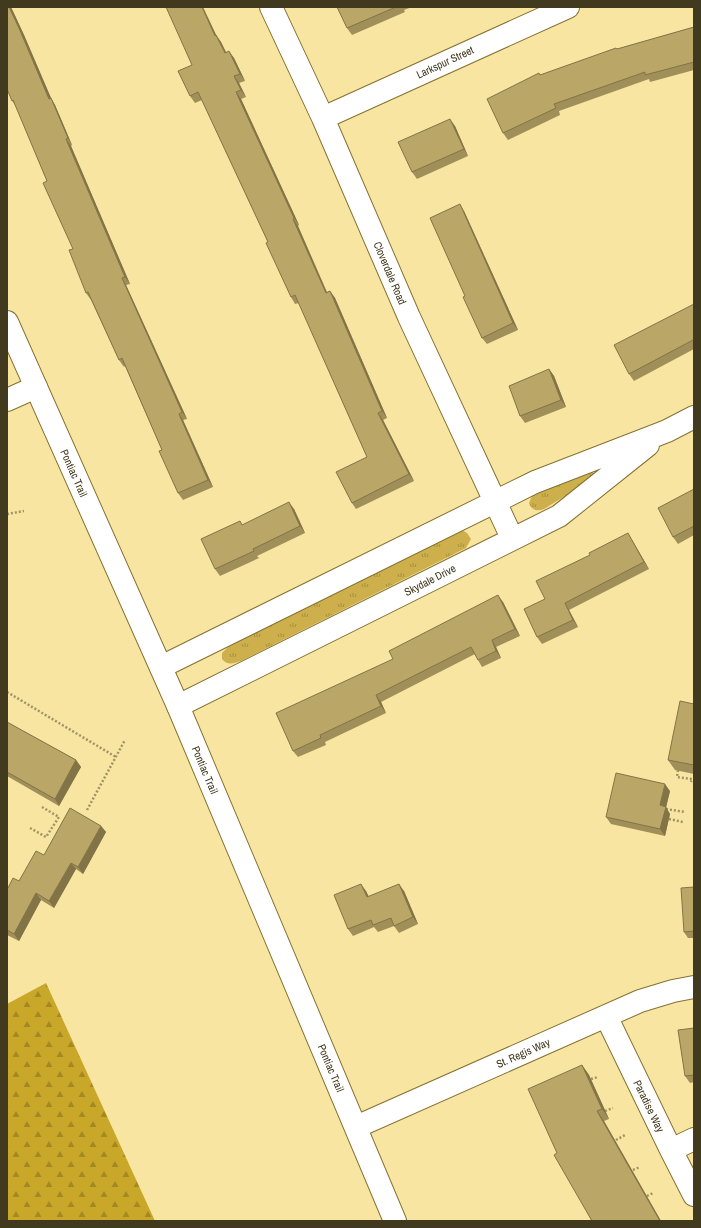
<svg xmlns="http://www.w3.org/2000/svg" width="701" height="1228" viewBox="0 0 701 1228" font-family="'Archivo Narrow',sans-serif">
  <defs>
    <pattern id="grass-tufts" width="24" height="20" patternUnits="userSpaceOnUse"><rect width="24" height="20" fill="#cdb04b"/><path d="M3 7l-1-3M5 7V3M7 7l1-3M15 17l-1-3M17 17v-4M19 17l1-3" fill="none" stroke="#a8903e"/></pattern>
    <pattern id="forest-firs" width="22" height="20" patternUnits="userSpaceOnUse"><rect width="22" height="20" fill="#c8a729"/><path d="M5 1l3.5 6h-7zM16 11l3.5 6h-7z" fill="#a48923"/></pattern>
  </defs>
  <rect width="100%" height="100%" fill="#f8e5a2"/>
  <path fill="url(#grass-tufts)" d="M591,471L595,475L591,480L544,509C537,512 531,510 529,503L532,496L538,491Z
    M462,530L467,533L471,539L466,548L241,661C235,663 227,666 222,659V653L228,647Z"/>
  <path fill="url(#forest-firs)" d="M46,983L155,1221H7V1004Z"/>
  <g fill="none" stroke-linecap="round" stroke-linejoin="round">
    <defs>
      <path id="street" d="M271,7L323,118L409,317L512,538
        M323,118L568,7
        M7,400L36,387
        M161,667L535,482L667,431L694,417
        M178,706L559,516L648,445
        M606,1016L671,1150L694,1195
        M356,1127L640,1001L673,991L694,987
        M671,1150L694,1139"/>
      <path id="secondary" d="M7,322L178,706L395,1221"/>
    </defs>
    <use href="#street" stroke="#857232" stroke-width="24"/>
    <use href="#secondary" stroke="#857232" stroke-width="24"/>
    <path stroke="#a09363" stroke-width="2.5" stroke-dasharray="2 2" stroke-linecap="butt" d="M7,514L24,511
      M7,692L116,757
      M678,770L677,777L692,779L691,782
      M666,809L685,812
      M87,810L125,740
      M669,819L683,822
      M30,828L46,837L59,817L42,807
      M591,1079L598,1077
      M605,1111L613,1108
      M616,1140L625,1135
      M633,1170L640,1167
      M647,1196L653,1193"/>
    <use href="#street" stroke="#fff" stroke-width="22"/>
    <use href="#secondary" stroke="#fff" stroke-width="22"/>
  </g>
  <path fill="#a08f58" d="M7,7H11L24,35L51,98L55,105L72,145L71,146L130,284L126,285L187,419L183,420L213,487L183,500L178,493L162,450L125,366L124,367L119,360L91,300L86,293L73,249L47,181L16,106L12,101Z
    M337,7H412L404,10L405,12L352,35L347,28Z
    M694,27V70L650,82L649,79L559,111L560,115L508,140L503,133L540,75L617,49Z
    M216,35L221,42L226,53L234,58L245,81L239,83L246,97L241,99L299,225L298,226L327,292L330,291L335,298L387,418L383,420L414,481L356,509L352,503L367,457L299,303L295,304L291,297L268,242L202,100L195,103L190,96L192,65Z
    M455,126L468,156L417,179L412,172Z
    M464,211L518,330L487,344L482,338L465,296Z
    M694,304V349L634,381L629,374Z
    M549,369L554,376L566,407L525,423L520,416Z
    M694,489V535L678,544L673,537Z
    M294,509L305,533L257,556L259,558L220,576L215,569L242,525Z
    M632,540L649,569L569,610L578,627L542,644L537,637L545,599Z
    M503,602L520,636L496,647L501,658L482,667L478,660L475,654L381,702L386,713L325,742L326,745L298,757L293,751L393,659Z
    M694,704V774L675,770L668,760Z
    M7,722L76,760L81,767L59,806L7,776Z
    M670,791L666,808L670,814L665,836L611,824L606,817Z
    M101,826L106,832L83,874L76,869L54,908L41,900L19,941L7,935V888H8L19,881L44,855Z
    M694,887V938H688L684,932Z
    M366,891L369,897L404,891L418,924L399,933L394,926L378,932L374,927L353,936L348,929Z
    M694,1028V1082L690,1083L685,1076Z
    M582,1065L589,1075L609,1119L604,1121L661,1221H592L557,1153Z"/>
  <path fill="#827447" d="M9,7H11L24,35L51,98L55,105L72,145L68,138L49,99Z
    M202,7H203L220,43L215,36Z
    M216,35L221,42L230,60L225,53Z
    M229,51L234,58L245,81L240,74Z
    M234,76L239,83L246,97L241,90Z
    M236,92L241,99L299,225L294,218Z
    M450,119L455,126L468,156L464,149Z
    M66,139L71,146L130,284L125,277Z
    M460,204L464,211L518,330L513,323Z
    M293,219L298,226L330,300L326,293Z
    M122,278L126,285L187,419L182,412Z
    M330,291L335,298L387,418L382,411Z
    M549,369L554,376L566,407L561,400Z
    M378,413L383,420L414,481L409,474Z
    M179,414L183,420L213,487L208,480Z
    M289,502L294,509L305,533L300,526Z
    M628,533L632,540L649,569L644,562Z
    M498,595L503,602L520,636L515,629Z
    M565,603L569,610L578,627L573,620Z
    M492,640L496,647L501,658L496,651Z
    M376,695L381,702L386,713L381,706Z
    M76,760L81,767L59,806L55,799Z
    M665,784L670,791L666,807L670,814L665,836L660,829V805Z
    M101,826L106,832L83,874L78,867Z
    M71,863L76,869L54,908L49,901Z
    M361,884L366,891L372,904L367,897Z
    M399,884L404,891L418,924L413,917Z
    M36,893L41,900L19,941L14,934Z
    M582,1065L589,1075L609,1119L602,1109Z
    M597,1111L604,1121L661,1221H660Z"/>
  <path fill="#baa666" stroke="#827447" d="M7,7H9L19,28L49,99L51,98L68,138L66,139L125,277L122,278L182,412L179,414L208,480L178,493L159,451L162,450L122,358L119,360L88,292L86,293L69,250L73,249L43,183L47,181L13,100L12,101L7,89Z
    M166,7H202L215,36L216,35L225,53L229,51L240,74L234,76L241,90L236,92L294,218L293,219L326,293L330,291L382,411L378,413L409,474L352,503L336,472L367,457L295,295L291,297L266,243L268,242L198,92L190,96L178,71L192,65Z
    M337,7H396L347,28Z
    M694,27V62L645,75V72L554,104L556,108L503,133L487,99L539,73L540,75L616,48L617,49Z
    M450,119L464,149L412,172L398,142Z
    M460,204L513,323L482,338L463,297L465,296L430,218Z
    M694,304V341L693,340L629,374L614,345Z
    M549,369L561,400L520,416L509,386Z
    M694,489V526L673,537L658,508Z
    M289,502L300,526L253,549L254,551L215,569L201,539L240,521L242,525Z
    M628,533L644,562L565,603L573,620L537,637L524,609L545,599L536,581L590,555L589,553Z
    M498,595L515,629L492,640L496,651L478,660L471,647L376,695L381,706L320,735L321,738L293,751L276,713L393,659L389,651Z
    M680,701L694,704V765L668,760Z
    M7,722L76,760L55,799L7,772Z
    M616,773L665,784L660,805L666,807L660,829L606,817Z
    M70,808L101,826L78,867L71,863L49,901L36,893L14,934L7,930V888H8L13,878L19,881L36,851L44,855Z
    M361,884L367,897L399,884L413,917L394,926L391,918L373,925L371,920L348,929L334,895Z
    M694,887V931L684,932L681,888Z
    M694,1028V1075L685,1076L678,1030Z
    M582,1065L602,1109L597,1111L660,1221H592L554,1155L557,1153L528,1089Z"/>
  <g text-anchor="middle" stroke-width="3" stroke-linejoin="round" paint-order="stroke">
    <g font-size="11" fill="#423a1f" stroke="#fff">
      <text transform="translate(445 62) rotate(-25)" y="4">Larkspur Street</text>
      <text transform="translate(390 273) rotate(67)" y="4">Cloverdale Road</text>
      <text transform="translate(74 473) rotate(66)" y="4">Pontiac Trail</text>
      <text transform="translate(430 580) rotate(-27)" y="4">Skydale Drive</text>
      <text transform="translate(205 770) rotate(67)" y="4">Pontiac Trail</text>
      <text transform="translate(523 1053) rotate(-24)" y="4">St. Regis Way</text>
      <text transform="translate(331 1068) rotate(67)" y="4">Pontiac Trail</text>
      <text transform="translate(649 1106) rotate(64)" y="4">Paradise Way</text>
    </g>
  </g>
  <rect width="701" height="1228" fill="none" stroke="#423a1f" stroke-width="16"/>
</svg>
